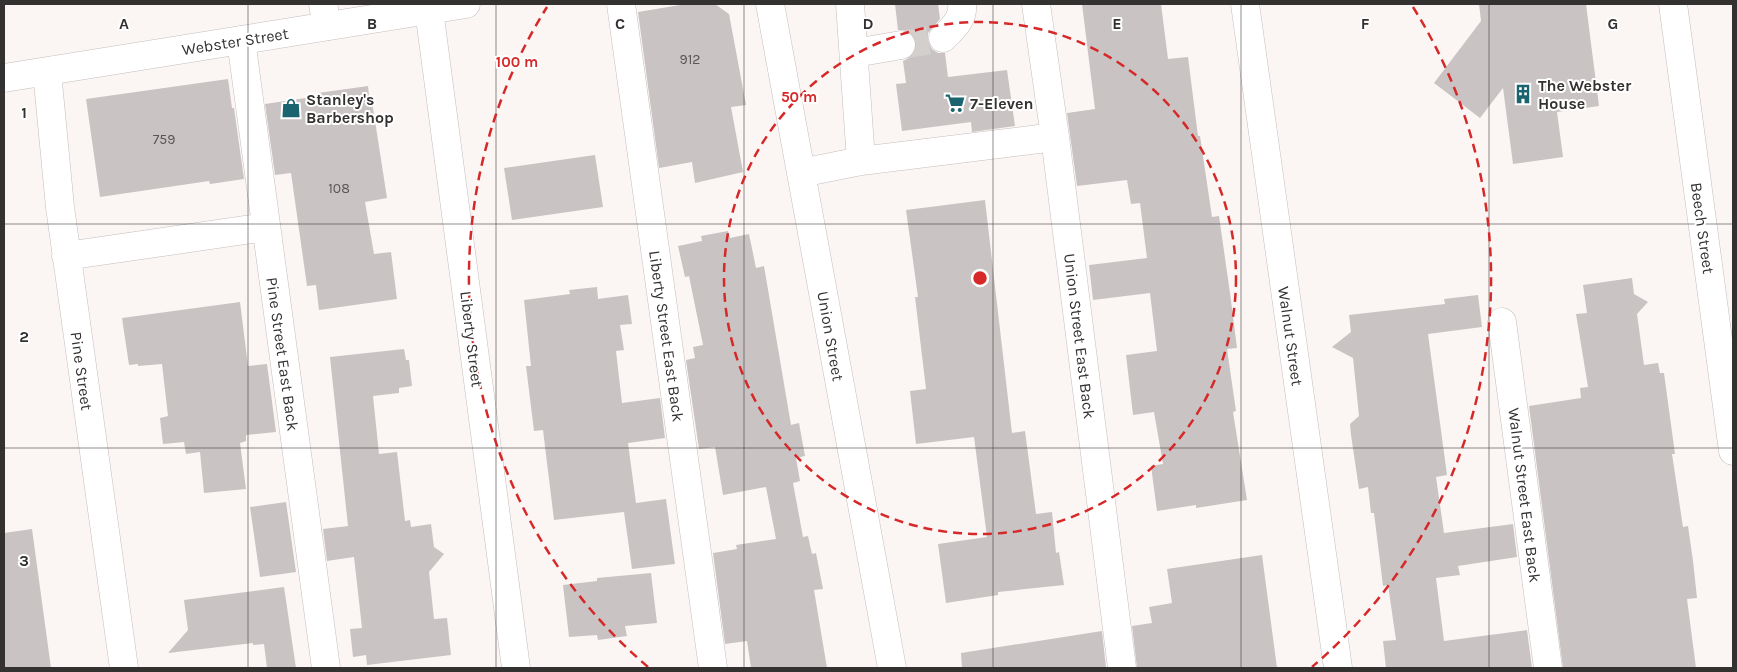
<svg xmlns="http://www.w3.org/2000/svg" width="1737" height="672" viewBox="0 0 1737 672" font-family="Karla,sans-serif">
  <rect width="100%" height="100%" fill="#fbf6f4"/>
  <path fill="#c9c4c3" d="M686,4H715L729,14L746,105L731,107L743,172L695,183L692,162L659,168L638,12Z
    M895,4H938L940,19L928,33V41L932,49L938,53H945L948,77L1007,70L1015,126L972,132L971,122L902,131L896,84L906,83L903,61L911,57L916,50V43L913,35L906,30H898Z
    M1082,4H1161L1168,59L1188,57L1198,136H1200L1212,217L1219,216L1230,293L1237,348L1227,349L1236,411L1233,412L1247,500L1196,508V505L1157,511L1151,466L1163,464L1154,412L1133,415L1126,355L1157,351L1150,293L1093,300L1089,265L1147,258L1140,203L1131,204L1127,180L1077,186L1067,113L1095,109Z
    M1479,4H1586L1599,106L1557,112L1563,157L1513,164L1503,88L1480,118L1434,83L1481,21Z
    M228,79L232,108H234L244,179L210,184L209,181L100,197L86,99Z
    M368,86L369,95H371L387,198L365,202L374,254L391,252L397,299L319,310L316,285L307,286L291,173L275,175L265,104L319,96L318,93Z
    M595,155L603,207L512,220L504,168Z
    M985,200L1012,433L1025,431L1036,514L1052,512L1056,553L1059,552L1064,585L998,592V595L946,603L938,544L987,537L974,437L916,444L910,391L926,389L915,297H918L906,210Z
    M728,231L730,238L749,234L756,268L764,266L791,425L799,423L805,456L796,458L800,481L793,483L803,537L808,536L812,554L816,553L823,589L814,590L827,668H751L747,641L725,644L713,553L737,549L736,545L776,539L766,487L723,495L715,447L699,449L686,360L695,358L693,347L703,345L689,276L685,277L678,246L702,241L701,236Z
    M1632,278L1634,294L1648,302L1637,314L1644,365L1658,363L1660,373H1664L1675,454H1672L1683,527L1688,526L1693,561L1697,598L1687,599L1696,668H1563L1529,406L1581,398L1580,388L1588,387L1576,314L1587,313L1583,285Z
    M597,287L598,299L628,295L632,324L620,325L624,350L616,351L622,403L660,398L665,438L628,443L636,503L666,499L675,564L632,569L624,512L554,520L543,430L534,431L526,366H531L524,300L570,294L569,290Z
    M1478,295L1482,327L1428,334L1447,475L1436,477L1444,533L1513,524L1517,557L1458,566L1460,575L1436,578L1444,641L1527,630L1532,668H1386L1383,641L1396,640L1388,585L1383,586L1374,513H1371L1368,487L1359,489L1351,435L1350,424L1359,416L1353,358L1332,347L1351,332L1349,315L1445,304L1444,299Z
    M240,302L248,366L267,364L276,432L246,435V441L240,443L246,489L204,493L200,452L186,454L184,442L163,444L160,418L168,416L162,364L138,366V364L129,365L122,318Z
    M404,349L406,360H409L412,386L399,388V393L373,396L379,454L397,452L405,521L410,520L411,527L431,524L434,547L444,554L429,572L434,619L447,618L451,655L367,665L366,655L353,657L350,629L362,628L354,557L327,561L323,529L348,526L330,357Z
    M286,502L296,572L260,577L250,507Z
    M32,529L51,668H4V533Z
    M1262,555L1277,668H1137L1132,626L1152,623L1149,607L1172,603L1167,569Z
    M651,573L657,623L625,626L627,636L598,640L597,635L569,637L563,585L597,581V578Z
    M284,587L296,668H267L264,644L253,645V643L168,653L188,630L184,600Z
    M1102,631L1106,668H962L961,653Z"/>
  <g fill="none" stroke-linecap="round" stroke-linejoin="round">
    <path stroke="#d3cfcd" stroke-width="28" stroke-dasharray="28 14" stroke-linecap="butt" d="M901,45L943,38"/>
    <defs>
      <path id="minor" d="M323,4L327,26
        M621,4L713,668
        M770,4L892,668
        M850,4L861,161
        M1036,4L1055,137L1122,668
        M1245,4L1338,668
        M429,10L516,668
        M943,38C952,29 964,19 962,4
        M241,40L326,668
        M855,53L901,45
        M47,72L60,207L124,668
        M801,173L861,161L1055,137
        M66,256L266,227
        M1502,322L1548,668"/>
      <path id="major" d="M1673,4L1733,451
        M4,78L466,4"/>
    </defs>
    <use href="#minor" stroke="#c3bebd" stroke-width="29"/>
    <use href="#major" stroke="#c3bebd" stroke-width="29"/>
    <use href="#minor" stroke="#fff" stroke-width="28"/>
    <use href="#major" stroke="#fff" stroke-width="28"/>
  </g>
  <path fill="none" stroke="#343231" stroke-width="1" stroke-opacity="0.55" d="M248,4V668M496,4V668M744,4V668M993,4V668M1241,4V668M1489,4V668M4,224H1733M4,448H1733"/>
  <g fill="none" stroke="#d62828" stroke-width="2.5" stroke-dasharray="9 6">
    <circle cx="980" cy="278" r="256"/>
    <path d="M648 667A511 511 0 0 1 547 7M1413 7A511 511 0 0 1 1312 667"/>
  </g>
  <defs>
    <symbol id="building-bare" viewBox="-9 -9 18 18"><path d="M-4-6H4V6H1V3H-1V6H-4ZM-2.5-4.3h1.7v1.8h-1.7ZM.8-4.3h1.7v1.8H.8ZM-2.5-1h1.7V.8h-1.7ZM.8-1h1.7V.8H.8Z" fill="#1a6470" stroke="#fff" stroke-width="2.5" paint-order="stroke"/></symbol>
    <symbol id="supermarket-bare" viewBox="-9 -9 18 18"><path d="M-6-5.5h2.5l.6 2H6L4.5 2H-2.5L-4.4-4H-6ZM-1.5 3.2a1.3 1.3 0 1 0 .1 0ZM3 3.2a1.3 1.3 0 1 0 .1 0Z" fill="#1a6470" stroke="#fff" stroke-width="2.5" paint-order="stroke"/></symbol>
    <symbol id="shop-bare" viewBox="-9 -9 18 18"><path d="M-5-2.5h2.3a2.7 3.5 0 0 1 5.4 0H5L5.5 6h-11ZM-1.5-2.5h3a1.5 2.3 0 0 0-3 0Z" fill="#1a6470" stroke="#fff" stroke-width="2.5" paint-order="stroke"/></symbol>
  </defs>
  <g fill-rule="evenodd">
    <use href="#building-bare" x="1509" y="80" width="28" height="28"/>
    <use href="#supermarket-bare" x="941" y="89" width="28" height="28"/>
    <use href="#shop-bare" x="277" y="94" width="28" height="28"/>
  </g>
  <g text-anchor="middle" stroke-width="4" stroke-linejoin="round" paint-order="stroke">
    <g font-size="14" fill="#595656">
      <text x="690" y="64">912</text>
      <text x="164" y="144">759</text>
      <text x="339" y="193">108</text>
    </g>
    <g font-size="16" fill="#343231" stroke="#fff">
      <text transform="translate(235 41) rotate(-9)" y="6">Webster Street</text>
      <text transform="translate(1703 228) rotate(82)" y="6">Beech Street</text>
      <text transform="translate(667 336) rotate(82)" y="6">Liberty Street East Back</text>
      <text transform="translate(831 336) rotate(80)" y="6">Union Street</text>
      <text transform="translate(1080 336) rotate(83)" y="6">Union Street East Back</text>
      <text transform="translate(1291 336) rotate(82)" y="6">Walnut Street</text>
      <text transform="translate(472 339) rotate(83)" y="6">Liberty Street</text>
      <text transform="translate(283 354) rotate(82)" y="6">Pine Street East Back</text>
      <text transform="translate(82 371) rotate(82)" y="6">Pine Street</text>
      <text transform="translate(1525 495) rotate(83)" y="6">Walnut Street East Back</text>
    </g>
    <g font-size="16" font-weight="bold" fill="#343231" stroke="#fff" text-anchor="start">
      <text x="1538" y="91">The Webster<tspan x="1538" dy="18">House</tspan></text>
      <text x="306" y="105">Stanley's<tspan x="306" dy="18">Barbershop</tspan></text>
      <text x="970" y="109">7-Eleven</text>
    </g>
  </g>
  <g font-size="16" text-anchor="middle" font-weight="bold" fill="#343231" stroke="#fff" stroke-width="4" stroke-linejoin="round" paint-order="stroke">
    <text x="124" y="29">A</text>
    <text x="372" y="29">B</text>
    <text x="620" y="29">C</text>
    <text x="868" y="29">D</text>
    <text x="1117" y="29">E</text>
    <text x="1365" y="29">F</text>
    <text x="1613" y="29">G</text>
    <text x="24" y="118">1</text>
    <text x="24" y="342">2</text>
    <text x="24" y="566">3</text>
  </g>
  <circle cx="980" cy="278" r="8" fill="#d62828" stroke="#fff" stroke-width="2.5"/>
  <g font-size="15" text-anchor="middle" font-weight="bold" fill="#d62828" stroke="#fff" stroke-width="4" stroke-linejoin="round" paint-order="stroke">
    <text x="517" y="67">100 m</text>
    <text x="799" y="102">50 m</text>
  </g>
  <rect width="1737" height="672" fill="none" stroke="#343231" stroke-width="10"/>
</svg>
